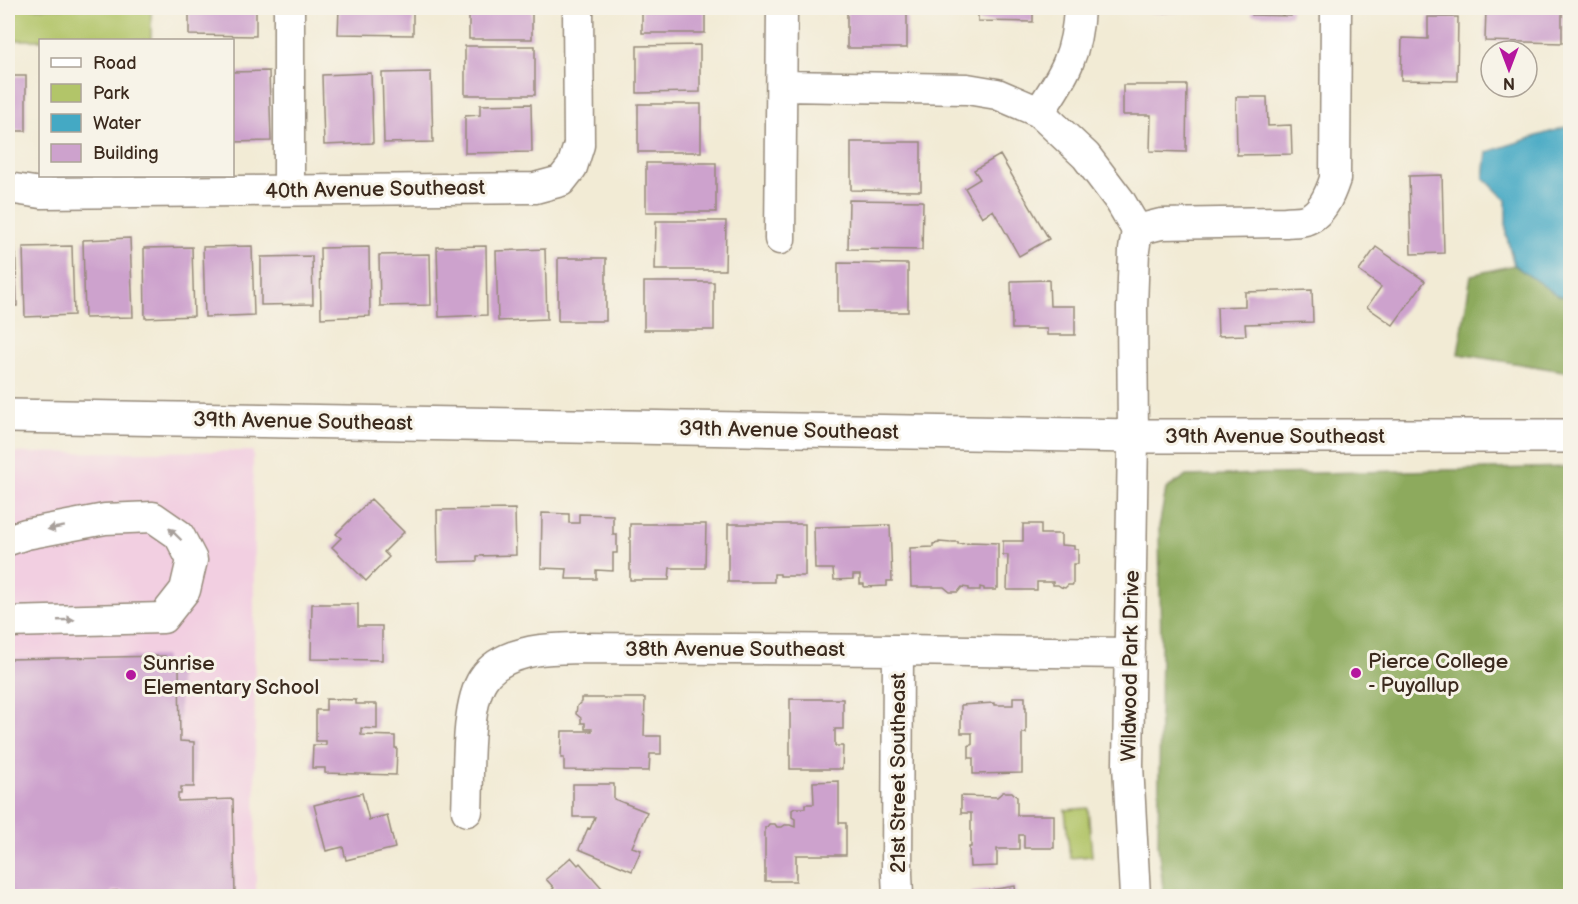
<svg xmlns="http://www.w3.org/2000/svg" width="1578" height="904" viewBox="0 0 1578 904" font-family="'Balsamiq Sans',sans-serif">
  <rect width="100%" height="100%" fill="#f7f3e8"/>
  <filter id="ink" filterUnits="userSpaceOnUse"><feTurbulence type="fractalNoise" baseFrequency=".0167" numOctaves="2"/><feDisplacementMap in="SourceGraphic" scale="12" xChannelSelector="R" yChannelSelector="G"/><feConvolveMatrix kernelMatrix="1 2 1 2 8 2 1 2 1" color-interpolation-filters="sRGB"/></filter>
  <filter id="wash" filterUnits="userSpaceOnUse"><feTurbulence type="fractalNoise" baseFrequency=".008" numOctaves="4" result="noise"/><feDisplacementMap in="SourceGraphic" scale="24" xChannelSelector="R" yChannelSelector="G"/><feGaussianBlur stdDeviation="1.35" result="paint"/><feColorMatrix in="noise" values="0 0 0 0 0 0 0 0 0 0 0 0 0 0 0 0 0 1.4 0 .05"/><feComposite in="paint" operator="in"/></filter>
  <g filter="url(#wash)">
    <rect width="100%" height="100%" fill="#f2ebd5"/>
    <path fill="#f2cfe1" d="M253,451L256,896H8V453Z"/>
    <path fill="#b2c569" stroke="#767844" stroke-width="1.5" d="M8,8H151V40H8Z
      M1088,808L1092,856L1070,858L1065,810Z"/>
    <path fill="#8daa5d" stroke="#646a3e" stroke-width="1.5" d="M1514,265L1557,295L1570,298V372L1458,354L1471,275Z
      M1570,467V896H1164L1158,845L1161,647L1159,527L1166,489L1186,476Z"/>
    <path fill="#44a9c4" stroke="#406a71" stroke-width="1.5" d="M1570,123V298L1557,295L1514,265L1506,234V200L1484,178L1487,152L1569,126Z"/>
    <g id="blocks">
      <path fill="#cda2cd" d="M189,8H256V36L189,35Z
        M339,8H413V35L338,34Z
        M469,8H532V39H469Z
        M642,8H705V33H642Z
        M847,8H907V48H847Z
        M978,8H1033V22L978,21Z
        M1149,8H1178V12L1149,13Z
        M1252,8H1291V16L1252,15Z
        M1486,8H1562V43L1485,41Z
        M1428,17H1458L1457,81L1401,80L1402,38L1428,39Z
        M700,45V92L637,93V46Z
        M465,46H535V95H465Z
        M269,71L271,141L232,142V72Z
        M431,72L433,142L384,143L382,73Z
        M371,73L373,143L324,145L322,75Z
        M8,76H26V131H8Z
        M1123,85H1187L1186,152L1150,151L1151,115H1123Z
        M1236,97H1267L1268,126L1291,125L1292,154L1237,155Z
        M531,104L532,152L465,153V116L480,115V105Z
        M638,104H701V152H638Z
        M851,142H921V191L851,190Z
        M1000,155L1049,239L1019,256L993,210L982,217L965,188L980,179L974,170Z
        M646,163H716V212H646Z
        M1442,175L1444,253L1411,254L1409,176Z
        M849,200L923,201L922,250L848,249Z
        M656,221H726L725,270H655Z
        M8,236H15L17,306H8Z
        M130,238L133,317L85,318L83,240Z
        M72,246L74,315L25,317L23,247Z
        M252,246L254,315L205,317L203,247Z
        M486,246L487,315L439,317L437,247Z
        M192,247L194,316L145,318L144,248Z
        M369,247L370,316L321,318L320,248Z
        M1376,247L1425,281L1393,325L1367,307L1381,287L1359,271Z
        M545,249L547,319L498,321L496,251Z
        M430,254L431,305L380,306L379,255Z
        M312,256L313,304L261,305V257Z
        M558,258H606V321H558Z
        M838,263L908,264V312H838Z
        M1049,280L1050,306H1075V335H1047V329H1012L1011,281Z
        M644,282H714V330H644Z
        M1312,290L1313,322L1245,324L1246,335L1218,336L1217,307L1245,306V292Z
        M371,499L404,532L384,552L389,557L366,581L332,547L341,538L336,534Z
        M515,509L516,555L477,556V561L438,562L437,510Z
        M542,513L569,514V523H579V514L613,515V535H617V553H613V571L596,570V579H566L567,569L541,568Z
        M630,524H706L705,568H670L669,580H630Z
        M728,524H805V576H780V574H774V582H728Z
        M1023,524H1041V534H1061V545L1074,546V549H1078V564H1073V585H1068L1065,588L1061,587L1058,585H1053V582H1037V590H1007L1008,555H1003V541H1023Z
        M890,525L892,581H887V586L864,587V584H860V575H853V579L834,580L833,569H815L814,527Z
        M939,542L951,543V542H958V544L971,543V542L998,543V588H996V590H984V588L980,587V590H969V588L962,587L958,592H950L944,587H911L910,548L933,547V544L939,543Z
        M312,604H358V626H382V660L311,659Z
        M165,656V666H179L180,741L194,742V787H181V794H178V801L233,799L235,896H159V890L112,891L111,896H8V659Z
        M1013,697H1025V707H1026V733H1022V773L973,774V758H969V745H972V733H961V705L994,703V705H1013Z
        M581,698H645L644,736H661V754H650L649,771L564,770V758H561L562,731H592V729H585V723H581V718L576,714L577,706L581,702Z
        M326,699L356,700V704H377V729L361,728V735L395,736V748H397L396,775L325,773V768H312L313,745H326V741H316V710H326Z
        M790,699H843V729H835V746H843L842,769H790Z
        M839,781V823H846V855H796V881H765V827H767L769,824H775L777,827H782L785,825H790L795,827V819L792,817V810L795,808H805V804H814L813,782Z
        M573,784H614V799L647,812L632,847L641,850L632,871L579,849L588,828L590,829L595,817H573Z
        M1003,792H1012L1017,797V815H1054V848H1024V835H1019V849H997V866L970,867L969,847H971V813H961V796L997,797Z
        M362,793L369,820L387,815L395,848L346,860L343,847L326,851L314,805Z
        M571,857L578,865L580,863L609,896H540L545,892L547,894L554,888L546,879Z
        M1015,886L1016,896H971L970,893Z"/>
    </g>
  </g>
  <g filter="url(#ink)">
    <use href="#blocks" fill-opacity="0" stroke="#968a7a" stroke-width="1.5"/>
    <g fill="none" stroke-linecap="round" stroke-linejoin="round">
      <defs>
        <path id="minor" d="M289,8V190
          M782,86L967,89L997,94L1039,112L1086,156L1120,201L1137,230L1134,250L1132,308L1133,436L1128,765L1135,896
          M1039,112C1065,74 1077,54 1079,8
          M8,188L41,193L535,188L561,181L572,167L579,145L578,8
          M1137,230L1161,224L1286,222C1291,221 1299,222 1305,220C1322,215 1330,194 1335,179L1336,8
          M780,239L782,8
          M8,540L26,534L105,519L153,517L179,535L192,560L185,590L163,618L8,622
          M467,811C469,777 465,706 483,679C492,665 509,657 525,653C541,648 558,649 575,648L898,650L1130,653
          M898,896L897,874L898,650"/>
        <path id="major" d="M8,416L1133,436H1570"/>
      </defs>
      <use href="#minor" stroke="#968a7a" stroke-width="33"/>
      <use href="#major" stroke="#968a7a" stroke-width="36"/>
      <use href="#minor" stroke="#fff" stroke-width="30"/>
      <use href="#major" stroke="#fff" stroke-width="33"/>
    </g>
    <defs><path id="oneway-solid" d="M-6-.8H1V-3.2L6.5 0L1 3.2V.8H-6Z" transform="scale(1.5)"/></defs>
    <g fill="#a79f9a">
      <use href="#oneway-solid" transform="translate(56 528) rotate(170)"/>
      <use href="#oneway-solid" transform="translate(175 534) rotate(-136)"/>
      <use href="#oneway-solid" transform="translate(66 620) rotate(-2)"/>
    </g>
  </g>
  <g fill="#b5179e" stroke="#f7f3e8" stroke-width="2">
    <circle cx="1356" cy="673" r="6"/>
    <circle cx="131" cy="675" r="6"/>
  </g>
  <g text-anchor="middle" stroke-width="6" stroke-linejoin="round" paint-order="stroke">
    <g font-size="21" fill="#3b2a1e" stroke="#f7f3e8">
      <text transform="translate(375 189) rotate(-1)" y="7">40th Avenue Southeast</text>
      <text transform="translate(303 421) rotate(1)" y="7">39th Avenue Southeast</text>
      <text transform="translate(789 430) rotate(1)" y="7">39th Avenue Southeast</text>
      <text x="1275" y="443">39th Avenue Southeast</text>
      <text x="735" y="656">38th Avenue Southeast</text>
      <text transform="translate(1130 666) rotate(-89)" y="7">Wildwood Park Drive</text>
      <text transform="translate(898 773) rotate(-90)" y="7">21st Street Southeast</text>
    </g>
    <g font-size="21" fill="#3b2a1e" stroke="#f7f3e8" text-anchor="start">
      <text x="1368" y="668">Pierce College<tspan x="1368" dy="24">- Puyallup</tspan></text>
      <text x="143" y="670">Sunrise<tspan x="143" dy="24">Elementary School</tspan></text>
    </g>
  </g>
  <rect width="1578" height="904" fill="none" stroke="#f7f3e8" stroke-width="30"/>
  <rect x="39" y="39" width="195" height="138" fill="#f7f3e8" stroke="#aca397" stroke-width="1.5"/>
  <rect x="51" y="58" width="30" height="9" fill="#ffffff" stroke="#aca397" stroke-width="1.5"/>
  <text x="93" y="69" font-size="18" fill="#3b2a1e">Road</text>
  <rect x="51" y="84" width="30" height="18" fill="#b2c569" stroke="#aca397" stroke-width="1.5"/>
  <text x="93" y="99" font-size="18" fill="#3b2a1e">Park</text>
  <rect x="51" y="114" width="30" height="18" fill="#44a9c4" stroke="#aca397" stroke-width="1.5"/>
  <text x="93" y="129" font-size="18" fill="#3b2a1e">Water</text>
  <rect x="51" y="144" width="30" height="18" fill="#cda2cd" stroke="#aca397" stroke-width="1.5"/>
  <text x="93" y="159" font-size="18" fill="#3b2a1e">Building</text>
  <g transform="translate(1509 69) rotate(180)"><circle r="28" fill="#f7f3e8" stroke="#aca397" stroke-width="1.5"/>
  <path d="M0-4.5L10 22L0 15L-10 22Z" fill="#b5179e"/>
  <text y="-9" font-size="16" font-weight="bold" text-anchor="middle" fill="#3b2a1e">N</text>
  </g>
</svg>
